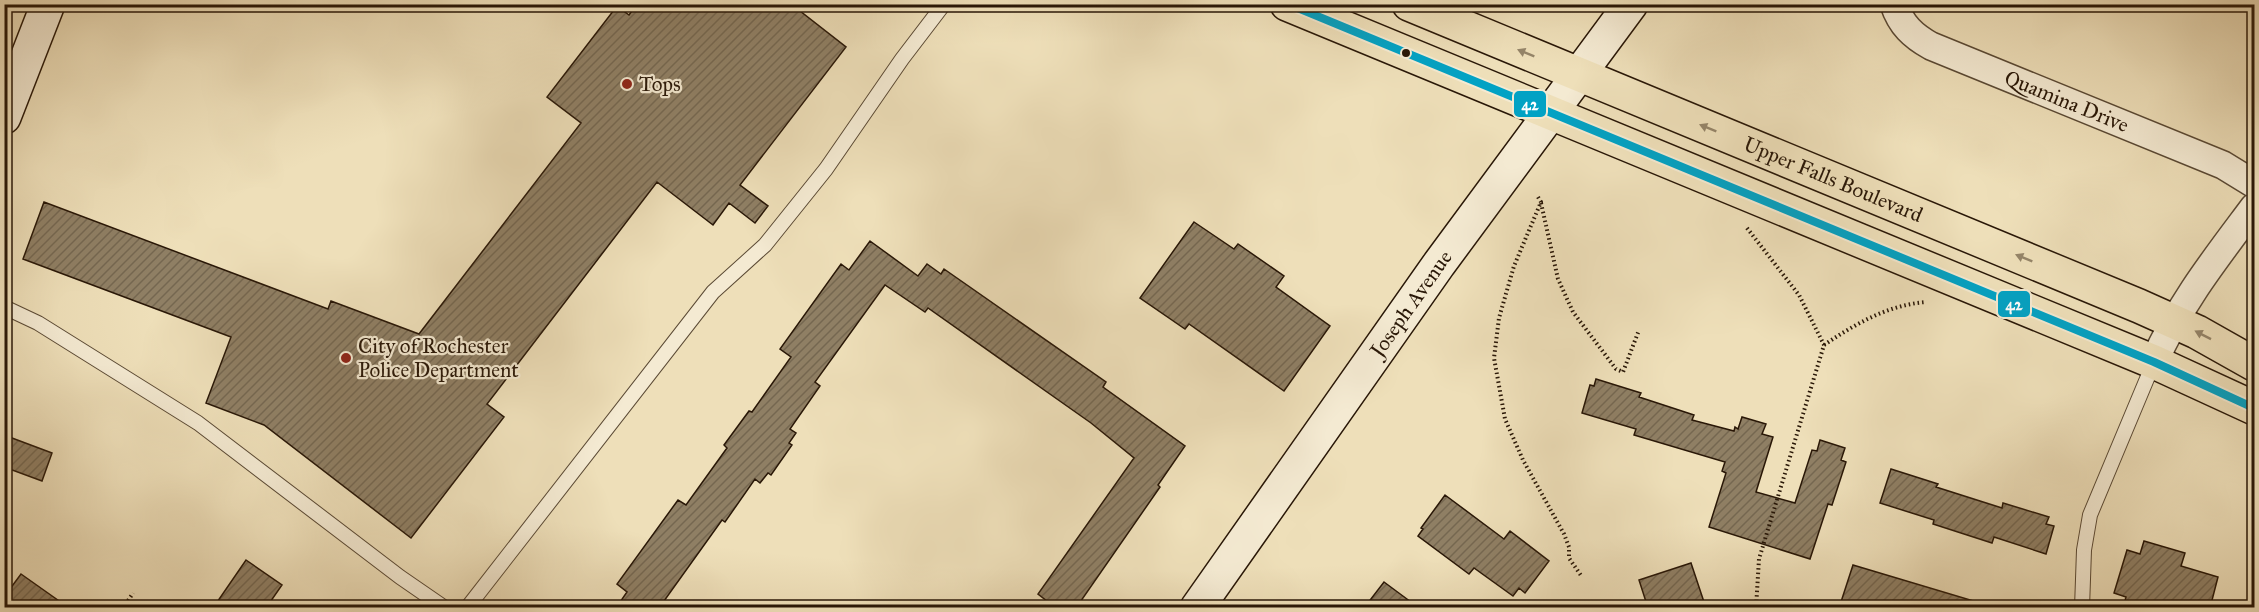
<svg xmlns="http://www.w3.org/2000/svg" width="2259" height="612" viewBox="0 0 2259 612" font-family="'IM FELL Great Primer',serif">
  <defs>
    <pattern id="building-hatch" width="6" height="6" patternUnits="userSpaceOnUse" patternTransform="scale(1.5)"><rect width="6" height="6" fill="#8f7f64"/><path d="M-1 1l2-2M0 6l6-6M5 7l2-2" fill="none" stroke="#756750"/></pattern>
  </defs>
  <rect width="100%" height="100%" fill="#eedfb9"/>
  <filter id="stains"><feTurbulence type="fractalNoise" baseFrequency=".00333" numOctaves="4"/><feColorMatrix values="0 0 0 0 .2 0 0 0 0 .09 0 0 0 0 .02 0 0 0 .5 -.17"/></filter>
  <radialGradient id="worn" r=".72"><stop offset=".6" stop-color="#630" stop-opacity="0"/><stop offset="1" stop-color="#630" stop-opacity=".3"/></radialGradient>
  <path fill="url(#building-hatch)" stroke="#291707" stroke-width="1.5" d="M637,4H791L846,47L740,185L768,206L755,223L729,203L713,225L657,182L487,404L504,417L411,538L264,425L206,403L231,337L23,259L44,202L328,309L331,301L419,334L581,123L547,97L617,6L629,15Z
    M1194,222L1234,249L1238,244L1284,276L1276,287L1330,326L1284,391L1189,324L1185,329L1140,298Z
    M870,241L918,276L927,264L941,274L944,269L1106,382L1103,387L1185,446L1158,485L1160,487L1076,608H1056L1038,594L1134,458L1091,423L928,308L925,312L885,285L815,382L820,386L790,429L796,433L789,443L792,445L771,475L768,473L760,483L755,479L725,522L722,520L659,608H616L627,592L617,584L678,500L686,505L727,448L724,445L749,411L752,412L791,357L780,349L841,264L849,270Z
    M1596,379L1641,393L1639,397L1694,415L1692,420L1734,431L1735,427L1738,429L1742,417L1766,424L1762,434L1773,437L1756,492L1795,503L1812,450L1817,451L1820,440L1845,448L1841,460L1846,462L1832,505L1828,504L1810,559L1709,527L1726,473L1722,471L1725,462L1634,435L1636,429L1582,413L1590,385L1594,386Z
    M4,435L52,453L42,481L4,467Z
    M1891,469L1938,484L1936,487L2002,508L2003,503L2049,517L2046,524L2054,526L2046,554L1994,537L1992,543L1933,524L1934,520L1880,503Z
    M1445,495L1504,539L1510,531L1549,561L1525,593L1519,588L1513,596L1474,568L1469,574L1418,536L1423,529L1421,528Z
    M2144,541L2185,553L2181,566L2218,577L2210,608H2123L2126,597L2114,593L2127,550L2140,554Z
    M246,560L282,585L266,608H213Z
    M1691,563L1706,608H1648L1639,580Z
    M1853,565L1977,602L1976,608H1839Z
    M21,574L69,608H4V597Z
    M1384,582L1419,608H1364Z"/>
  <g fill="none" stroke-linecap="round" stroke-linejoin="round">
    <defs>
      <path id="lane" d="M4,307L38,323L198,423L400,577L445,608
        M467,608L713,292L765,245L826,169L902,59L944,4
        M2082,608L2084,550L2090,515L2154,362"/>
      <g id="street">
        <path id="s1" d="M1894,4C1901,25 1913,36 1931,46L2223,165L2254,184"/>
        <path d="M2154,362C2180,303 2216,258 2254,207"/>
      </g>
      <g id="secondary">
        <path d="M4,117L48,4"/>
        <path id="s2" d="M1197,608L1439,264L1631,4"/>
      </g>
      <g id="primary">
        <path d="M1287,4L2154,362L2254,408"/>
        <path id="s3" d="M1409,4L2139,306L2197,332L2254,364"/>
      </g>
    </defs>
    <use href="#lane" stroke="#5a4934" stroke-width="16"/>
    <use href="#street" stroke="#5a4934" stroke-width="30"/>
    <use href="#secondary" stroke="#291707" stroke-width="36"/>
    <use href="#primary" stroke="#291707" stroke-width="36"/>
    <path stroke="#291707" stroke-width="4" stroke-dasharray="1.5 3" stroke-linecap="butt" d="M1538,197L1541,202L1514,266L1499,318L1494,358L1505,419L1523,460L1564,534L1569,547V558L1582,577
      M1541,203L1558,279L1573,312L1616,369L1623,372L1639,330
      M1747,228L1799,295L1824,345L1759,559L1756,608
      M1824,345C1855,324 1888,305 1926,302
      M123,608L133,593"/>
    <use href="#lane" stroke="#f4ead2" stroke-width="14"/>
    <use href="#street" stroke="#f4ead2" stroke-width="27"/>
    <use href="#secondary" stroke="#f4ead2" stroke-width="33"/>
    <use href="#primary" stroke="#eedfb9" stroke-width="33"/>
    <defs>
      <path id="bus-1" d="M1288,4L2154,362L2254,408"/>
    </defs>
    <use href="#bus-1" stroke="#f4ead2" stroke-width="12"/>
    <use href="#bus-1" stroke="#02a2c4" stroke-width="8"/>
  </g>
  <defs><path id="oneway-solid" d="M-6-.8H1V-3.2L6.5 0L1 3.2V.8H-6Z" transform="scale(1.5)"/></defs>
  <g fill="#958569">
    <use href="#oneway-solid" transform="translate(1526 53) rotate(-158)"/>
    <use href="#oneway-solid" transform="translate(1708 128) rotate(-158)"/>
    <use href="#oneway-solid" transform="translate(2024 258) rotate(-158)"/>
    <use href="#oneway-solid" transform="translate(2203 335) rotate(-153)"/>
  </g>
  <circle fill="#291707" stroke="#f4ead2" stroke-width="2" cx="1406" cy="53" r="5"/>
  <g fill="#8f2418" stroke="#f4ead2" stroke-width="2">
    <circle cx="627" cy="84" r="6"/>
    <circle cx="346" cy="358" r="6"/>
  </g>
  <g text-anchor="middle" stroke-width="4.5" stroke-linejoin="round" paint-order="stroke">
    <g font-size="21" fill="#291707" stroke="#f4ead2" text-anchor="start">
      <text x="639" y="91">Tops</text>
      <text x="358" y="353">City of Rochester<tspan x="358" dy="24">Police Department</tspan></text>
    </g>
    <g font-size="21" fill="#291707" stroke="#f4ead2">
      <text dy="7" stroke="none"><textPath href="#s1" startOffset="204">Quamina Drive</textPath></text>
      <text dy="7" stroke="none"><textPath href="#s3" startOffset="459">Upper Falls Boulevard</textPath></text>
      <text dy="7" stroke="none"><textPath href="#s2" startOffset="372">Joseph Avenue</textPath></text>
    </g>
  </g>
  <g stroke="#f4ead2" stroke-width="2">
    <rect x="1513" y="90" width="34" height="28" rx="6" fill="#02a2c4"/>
    <rect x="1997" y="290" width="34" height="28" rx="6" fill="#02a2c4"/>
  </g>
  <g font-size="16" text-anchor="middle" font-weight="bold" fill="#fff">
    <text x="1530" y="110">42</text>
    <text x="2014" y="310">42</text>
  </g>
  <rect width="2259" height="612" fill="none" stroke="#eedfb9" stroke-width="24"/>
  <rect x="6" y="6" width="2247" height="600" fill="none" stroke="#291707" stroke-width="3"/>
  <rect x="12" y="12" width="2235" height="588" fill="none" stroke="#291707" stroke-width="1.5"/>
  <rect width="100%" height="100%" filter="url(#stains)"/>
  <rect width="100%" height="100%" fill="url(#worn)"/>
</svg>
